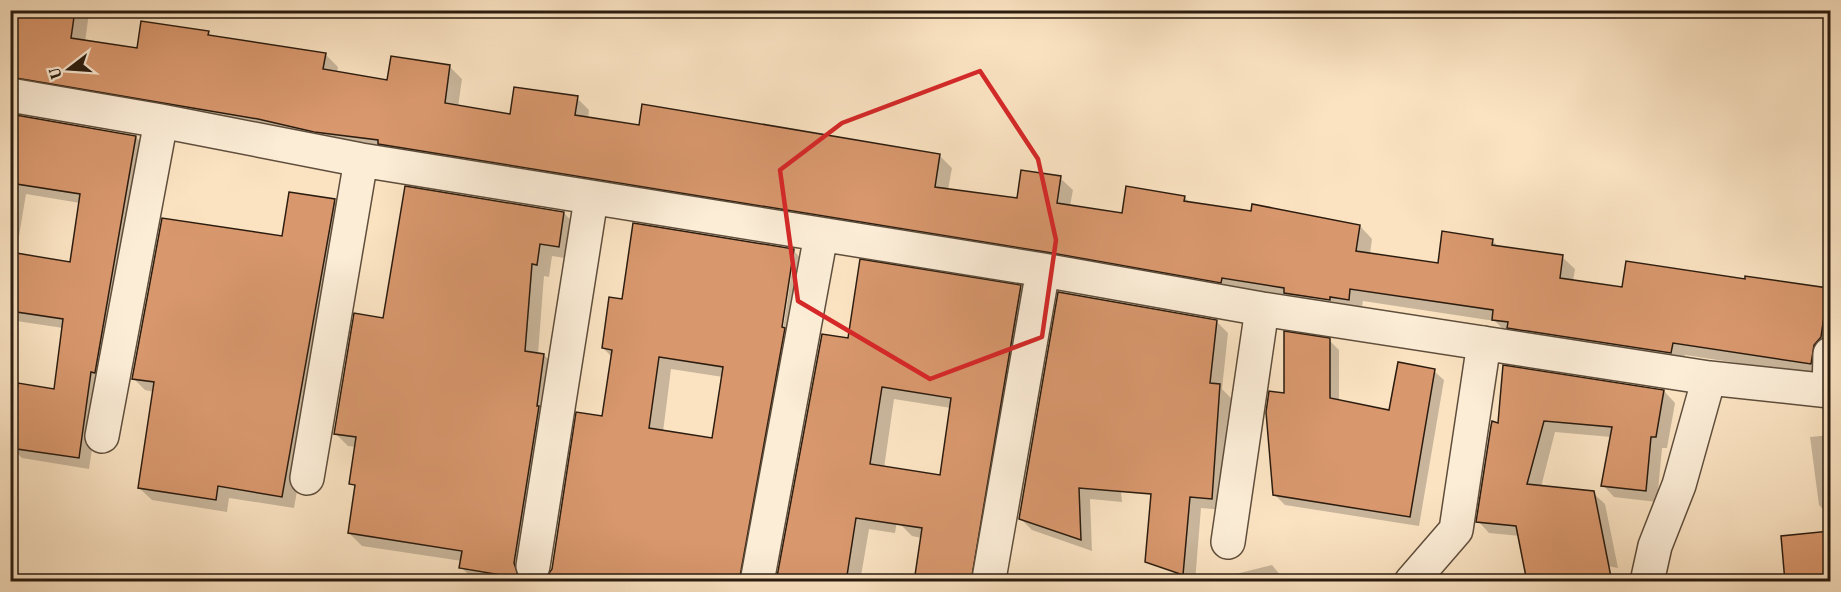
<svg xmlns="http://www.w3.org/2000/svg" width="1841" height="592" viewBox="0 0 1841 592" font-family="Vollkorn,serif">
  <rect width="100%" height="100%" fill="#fbe3c2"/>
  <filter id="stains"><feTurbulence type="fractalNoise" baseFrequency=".00333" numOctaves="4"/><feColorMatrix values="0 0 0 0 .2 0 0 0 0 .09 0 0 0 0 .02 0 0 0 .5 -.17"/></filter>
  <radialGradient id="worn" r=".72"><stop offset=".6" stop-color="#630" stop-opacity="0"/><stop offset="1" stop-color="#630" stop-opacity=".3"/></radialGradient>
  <path fill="#0003" fill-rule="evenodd" d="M15,10H86L89,13L85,42L139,50L208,33L213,37L325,54L338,67L337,73L388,81L450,67L462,79L458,107L511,115L577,98L589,110L588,119L640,127L939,155L952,168L948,190L1018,200L1060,178L1073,190L1070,206L1123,215L1184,197L1190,203L1360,226L1372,239L1370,254L1439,265L1492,240L1499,248L1562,257L1575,269L1573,281L1623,289L1746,281V277L1830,290V353L1823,376L1685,355L1683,365L1506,332L1495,321L1363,301L1361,312L392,156L10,83V24H13Z
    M10,116L136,137L147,148L102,383L89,469L22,458L11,447L13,432L10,431V383L55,390L63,328L10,320ZM26,194L80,203L72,263L16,254Z
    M335,201L347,213L294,508L229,498L227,512L152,500L139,488L154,392L145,390L133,378Z
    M564,213L576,226L571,259L552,256L549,277L544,276L538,354L544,355L557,368L528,582L474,580L461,567L462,561L362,546L349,533L356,488L351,483L356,447L348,446L335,433L385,319Z
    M793,250L805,263L752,582H547L603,418L612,357L603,348L624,301ZM791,258H794L782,335H779ZM671,369L723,377L714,439L663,432Z
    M1021,287L1033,300L984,582H916L922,538L912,536L897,521L895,533L869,529L860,582H778L849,340ZM894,399L951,408L941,477L884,468Z
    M1216,321L1228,333L1222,389L1231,398L1224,510L1201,508L1195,582H1178L1147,456L1118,462L1122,502L1090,499L1092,551L1032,530L1020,518Z
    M1329,340L1339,350V402L1390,412L1434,371L1444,380L1419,526L1285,505L1275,495L1286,394Z
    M1664,391L1675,403L1667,448H1662L1657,502L1614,497L1603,485L1611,437L1555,432L1541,487L1593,493L1605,504L1618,568L1532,552L1520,536L1489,533L1478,521L1499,425Z
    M1830,435V516L1819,505L1810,437Z
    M1830,533V582H1786L1783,537Z
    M1272,565L1286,582H1203Z"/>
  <path fill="#d8976d" stroke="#2b1c0f" stroke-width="1.5" fill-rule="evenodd" d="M13,10H75L71,38L137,48L141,21L209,31L208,35L326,53L323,69L387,80L391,56L450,65L445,103L510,114L514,87L578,96L575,115L639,125L642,104L940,154L935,187L1017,198L1021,170L1061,176L1057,203L1122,213L1126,186L1185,196L1184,201L1251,211L1252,204L1360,225L1356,251L1438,263L1442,231L1493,239L1492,245L1563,255L1560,278L1622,287L1626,261L1745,279V276L1828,288L1821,337L1814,345L1811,364L1673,343L1671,353L1507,328L1508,322L1492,320L1493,310L1350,289L1349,300L1330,297V300L1284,293V288L1222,278L1221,283L1046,252L378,144V140L314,132L258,119L10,77Z
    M10,114L136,136L95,373L91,372L79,458L10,448L18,383L54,389L63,319L10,311V252L70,262L80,194L10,183Z
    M405,186L564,212L559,247L540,244L537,265L532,264L525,351L544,354L537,406H539L514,563L519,578L459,568L462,551L348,533L355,485L349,484L356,437L334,434L354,313L383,318Z
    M289,192L335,199L282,497L218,486L216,500L138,488L154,382L132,379L162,218L282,236Z
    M633,223L794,249L782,327L785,328L739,582H543L552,569L576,412L602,416L612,350L602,348L609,297L622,299ZM659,357L723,367L712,438L649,428Z
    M860,259L1021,285L971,582H914L922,528L856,518L846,582H776L822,334L848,338ZM882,387L951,398L940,475L870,464Z
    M1058,292L1217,320L1210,383L1220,384L1212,499L1190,497L1183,575L1145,562L1151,494L1079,488L1081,540L1019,519Z
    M1284,331L1330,338V398L1389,410L1398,362L1435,369L1410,517L1273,495L1266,412L1269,391L1284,393Z
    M1503,365L1664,390L1656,437H1651L1646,491L1601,486L1612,427L1544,421L1527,484L1594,491L1612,582H1527L1516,526L1476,522L1491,426L1492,421L1498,423Z
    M1830,531V580L1785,582L1781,536Z"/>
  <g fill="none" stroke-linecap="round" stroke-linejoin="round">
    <defs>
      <path id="minor" d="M10,95L161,121L361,160L1043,270L1262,309L1709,378L1830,391
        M1829,391L1830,354
        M102,436L161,121
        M307,478L361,160
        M1228,542L1262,309
        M533,566L591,199
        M989,579L1043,270
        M757,582L821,235
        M1411,582L1456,530L1484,343
        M1647,582L1655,546L1679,485L1709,378"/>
    </defs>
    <use href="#minor" stroke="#5f4e3c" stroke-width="36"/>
    <use href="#minor" stroke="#fcedd7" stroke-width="33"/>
  </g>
  <path fill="none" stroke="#d62828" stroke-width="4.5" stroke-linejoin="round" d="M980,71L1038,159L1056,240L1042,337L930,379L798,301L780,170L842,123Z"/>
  <rect width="1841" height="592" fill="none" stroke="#fbe3c2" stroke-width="36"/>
  <rect x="12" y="12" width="1817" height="568" fill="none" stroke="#2b1c0f" stroke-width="3"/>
  <rect x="18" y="18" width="1805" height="556" fill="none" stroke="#2b1c0f" stroke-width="1.5"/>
  <g transform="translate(69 69) rotate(253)" stroke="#fcedd7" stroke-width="4.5" paint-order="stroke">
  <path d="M0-4.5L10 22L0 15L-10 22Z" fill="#2b1c0f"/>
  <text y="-9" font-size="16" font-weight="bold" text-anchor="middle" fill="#2b1c0f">U</text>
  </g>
  <rect width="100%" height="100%" filter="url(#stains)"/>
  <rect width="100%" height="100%" fill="url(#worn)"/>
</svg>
